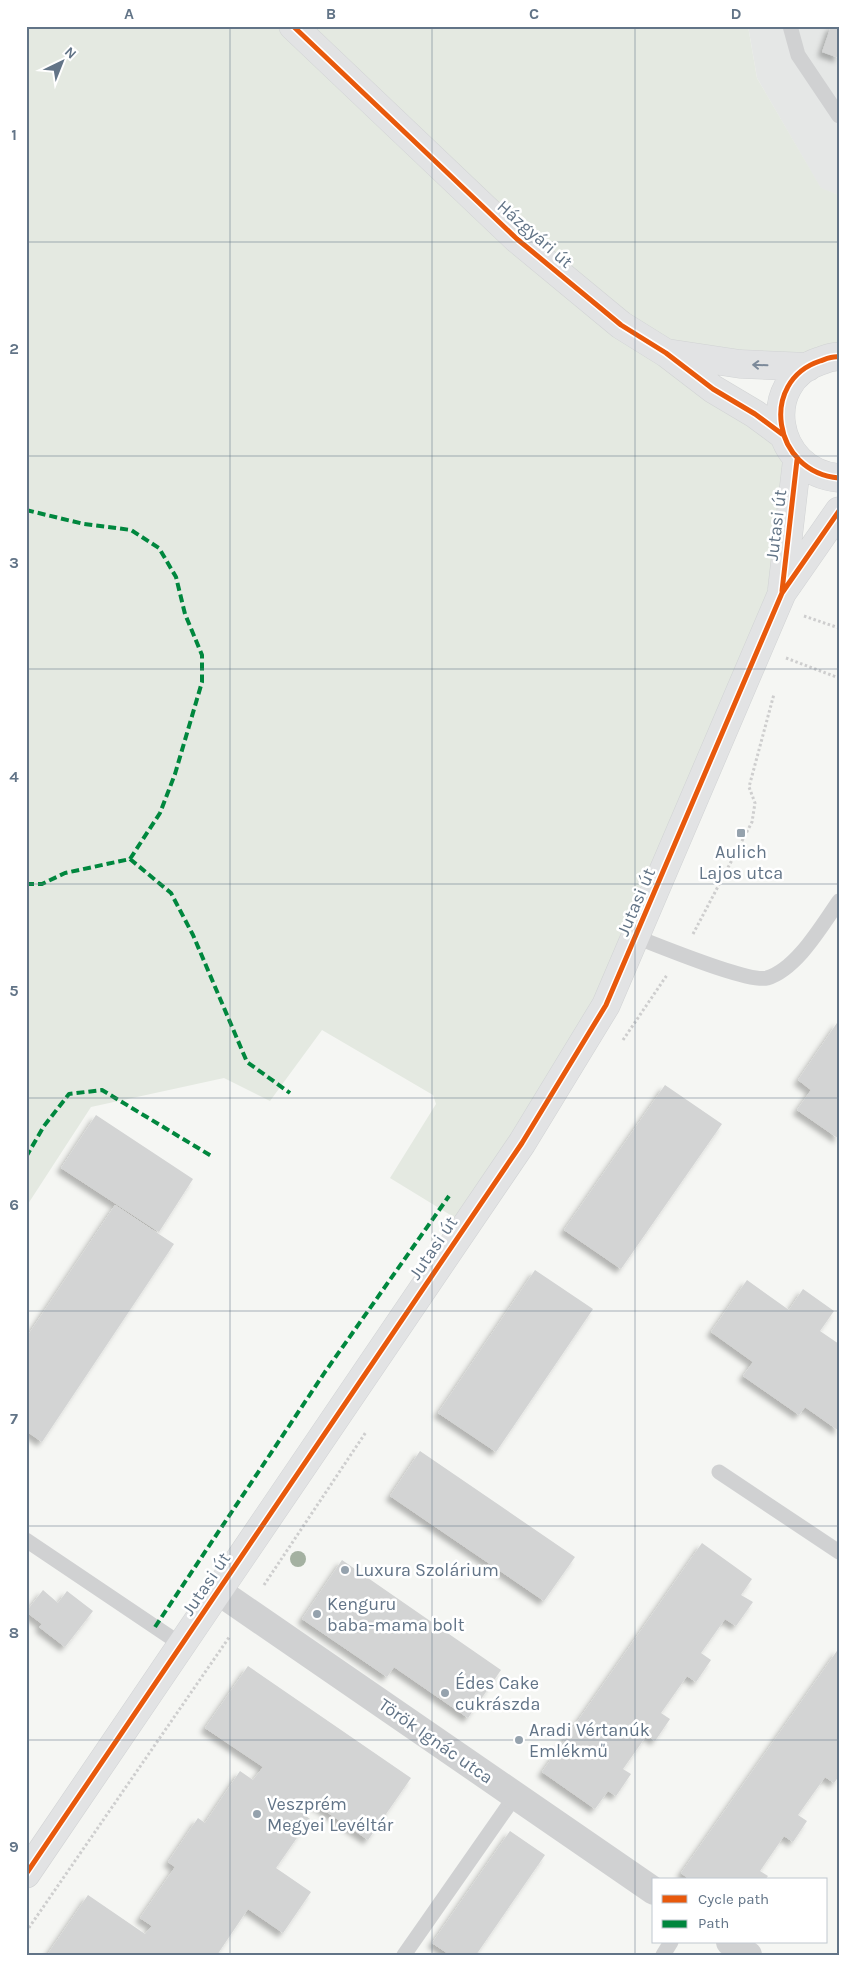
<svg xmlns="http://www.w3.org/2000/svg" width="865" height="1981" viewBox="0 0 865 1981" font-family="Karla,sans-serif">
  <defs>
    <filter id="shadow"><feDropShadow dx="-4.5" dy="4.5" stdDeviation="2.5" flood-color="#0004"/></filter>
  </defs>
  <rect width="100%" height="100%" fill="#f5f6f3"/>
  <path fill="#e5e7e6" d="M748,26H839V195L821,189L757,78Z"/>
  <path fill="#e4e9e1" d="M26,26H748L757,78L821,188L839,195V340L831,354L684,352L778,438L793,462L771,624L673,862L470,1227L390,1178L436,1104L433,1095L322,1030L270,1101L224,1078L91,1107L26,1207Z"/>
  <path fill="#d3d4d4" filter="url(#shadow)" d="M831,26H839V58L822,52Z
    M839,1020V1139L797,1110L811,1090L798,1080Z
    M665,1085L722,1124L621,1269L564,1230Z
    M96,1115L193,1179L159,1232L61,1168Z
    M115,1205L174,1244L42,1442L26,1431V1338Z
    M535,1270L593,1309L496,1452L438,1413Z
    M747,1280L789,1310L803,1289L834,1311L820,1331L839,1344V1431L805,1407L799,1415L743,1376L753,1362L711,1332Z
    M420,1451L575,1557L544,1601L390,1496Z
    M702,1543L752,1579L741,1595L753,1602L736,1626L725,1619L701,1653L711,1660L696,1682L687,1676L661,1713L670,1719L655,1741L647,1735L623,1769L631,1774L616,1796L608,1791L595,1809L542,1772Z
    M342,1560L501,1670L468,1718L394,1667L387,1677L302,1619Z
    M43,1590L58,1603L67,1591L93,1611L65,1647L39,1627L42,1624L26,1612Z
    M839,1648V1776L834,1783L825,1777L798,1815L807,1821L793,1842L784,1836L760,1871L768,1876L765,1880H690L681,1873Z
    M248,1666L411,1778L368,1840L306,1798L298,1810L310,1819L276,1868L311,1892L283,1933L248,1909L217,1955H47L88,1895L145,1934L152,1926L140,1918L175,1867L168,1862L198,1818L205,1823L240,1771L253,1780L263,1767L205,1728Z
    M510,1831L545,1855L476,1955H450L432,1943Z"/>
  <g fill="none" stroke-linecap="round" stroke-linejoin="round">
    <defs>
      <path id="secondary" d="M293,26L517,239L621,325L666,353L713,389L755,414L782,434
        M667,353L740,364L808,367
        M839,357C832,356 826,359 820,361C759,381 772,472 839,478
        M782,589L797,460
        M26,1874L522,1143L606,1005L782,593L839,511"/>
    </defs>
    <use href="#secondary" stroke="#d1d3d4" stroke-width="29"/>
    <path stroke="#cecece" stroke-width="3" stroke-dasharray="2.5 2.5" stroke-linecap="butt" d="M804,616L839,628
      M786,658L839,678
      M693,934L752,822L755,803L749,787L774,694
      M623,1040L667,975
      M264,1585L366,1432
      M26,1932L230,1636"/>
    <path stroke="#d0d1d2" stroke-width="15" d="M790,26L798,55L839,116
      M636,937C658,945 748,983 767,978C797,969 822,925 839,901
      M719,1472L839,1552
      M26,1540L182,1645
      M404,1955L515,1796
      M663,1955L671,1942"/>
    <path stroke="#d0d1d2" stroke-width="28" d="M218,1591L654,1891
      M730,1942L748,1955"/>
    <use href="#secondary" stroke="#e2e3e4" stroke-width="28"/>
    <path stroke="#00873e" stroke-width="4" stroke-dasharray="8 4" stroke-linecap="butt" d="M26,510L84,524L131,530L159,548L176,577L185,614L202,655V682L175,774L160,813L130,859L65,873L42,884H26
      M130,859L171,893L193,935L247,1062L290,1093
      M26,1157L44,1126L69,1094L102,1090L213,1157
      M155,1627L325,1372L449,1196"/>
    <defs>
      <path id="cycleway" d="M293,26L517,239L621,325L666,353L713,389L755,414L782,434
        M839,357C832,356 826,359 820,361C759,381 772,472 839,478
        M782,591L797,460
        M26,1874L522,1143L606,1005L782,593L839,511"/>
    </defs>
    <use href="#cycleway" stroke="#fff" stroke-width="8"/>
    <use href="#cycleway" stroke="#e8590c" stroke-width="5"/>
  </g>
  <circle fill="#a4b1a1" cx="298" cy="1559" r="8"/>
  <defs><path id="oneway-shaft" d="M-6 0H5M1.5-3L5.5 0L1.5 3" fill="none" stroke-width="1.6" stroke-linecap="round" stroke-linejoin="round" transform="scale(1.25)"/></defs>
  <use stroke="#7c8a9a" href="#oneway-shaft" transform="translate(760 365) rotate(-178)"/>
  <path fill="none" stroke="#627487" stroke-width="1" stroke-opacity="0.55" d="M230,26V1955M432,26V1955M635,26V1955M26,242H839M26,456H839M26,669H839M26,884H839M26,1098H839M26,1311H839M26,1526H839M26,1740H839"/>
  <g fill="#95a2ad" stroke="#fff" stroke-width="2">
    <rect x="736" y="828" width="10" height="10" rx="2.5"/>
    <circle cx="345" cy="1570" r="5"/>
    <circle cx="317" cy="1614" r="5"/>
    <circle cx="445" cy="1693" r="5"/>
    <circle cx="519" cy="1740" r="5"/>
    <circle cx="257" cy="1814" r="5"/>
  </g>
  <g text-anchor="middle" stroke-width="5" stroke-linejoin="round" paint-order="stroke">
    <g font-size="18" fill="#627487" stroke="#fff">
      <text transform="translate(535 234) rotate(41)" y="6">Házgyári út</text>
      <text transform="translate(776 525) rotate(-83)" y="6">Jutasi út</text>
      <text transform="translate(636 902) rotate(-67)" y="6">Jutasi út</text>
      <text transform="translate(433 1248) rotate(-56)" y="6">Jutasi út</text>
      <text transform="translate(206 1584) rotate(-56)" y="6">Jutasi út</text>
      <text transform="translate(436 1741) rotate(35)" y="6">Török Ignác utca</text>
    </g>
    <g font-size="18" fill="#627487" stroke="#fff" text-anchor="start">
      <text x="741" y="858" text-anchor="middle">Aulich<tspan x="741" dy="21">Lajos utca</tspan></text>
      <text x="355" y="1576">Luxura Szolárium</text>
      <text x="327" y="1610">Kenguru<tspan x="327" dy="21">baba-mama bolt</tspan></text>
      <text x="455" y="1689">Édes Cake<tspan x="455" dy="21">cukrászda</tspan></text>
      <text x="529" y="1736">Aradi Vértanúk<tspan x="529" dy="21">Emlékmű</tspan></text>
      <text x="267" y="1810">Veszprém<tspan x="267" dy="21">Megyei Levéltár</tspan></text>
    </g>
  </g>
  <rect width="865" height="1981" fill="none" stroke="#ffffff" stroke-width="55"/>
  <rect x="652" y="1878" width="175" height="65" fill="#ffffff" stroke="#c0c7cf"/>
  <rect x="662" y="1895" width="25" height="8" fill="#e8590c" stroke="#c0c7cf"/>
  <text x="698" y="1904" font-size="15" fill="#627487">Cycle path</text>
  <rect x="662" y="1920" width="25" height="8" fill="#00873e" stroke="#c0c7cf"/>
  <text x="698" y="1928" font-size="15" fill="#627487">Path</text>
  <g transform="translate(62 62) rotate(43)" stroke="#ffffff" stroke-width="4" paint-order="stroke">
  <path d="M0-4L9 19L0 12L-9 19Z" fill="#627487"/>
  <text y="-8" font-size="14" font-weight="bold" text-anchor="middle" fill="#627487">N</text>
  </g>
  <rect x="28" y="28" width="810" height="1926" fill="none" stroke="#627487" stroke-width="2"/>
  <g font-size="16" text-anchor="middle" font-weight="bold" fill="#627487">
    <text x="129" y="19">A</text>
    <text x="331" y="19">B</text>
    <text x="534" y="19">C</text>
    <text x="736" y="19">D</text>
    <text x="14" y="140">1</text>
    <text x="14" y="354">2</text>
    <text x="14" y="568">3</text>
    <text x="14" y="782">4</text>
    <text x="14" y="996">5</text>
    <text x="14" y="1210">6</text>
    <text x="14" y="1424">7</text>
    <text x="14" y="1638">8</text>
    <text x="14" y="1852">9</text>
  </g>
</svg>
